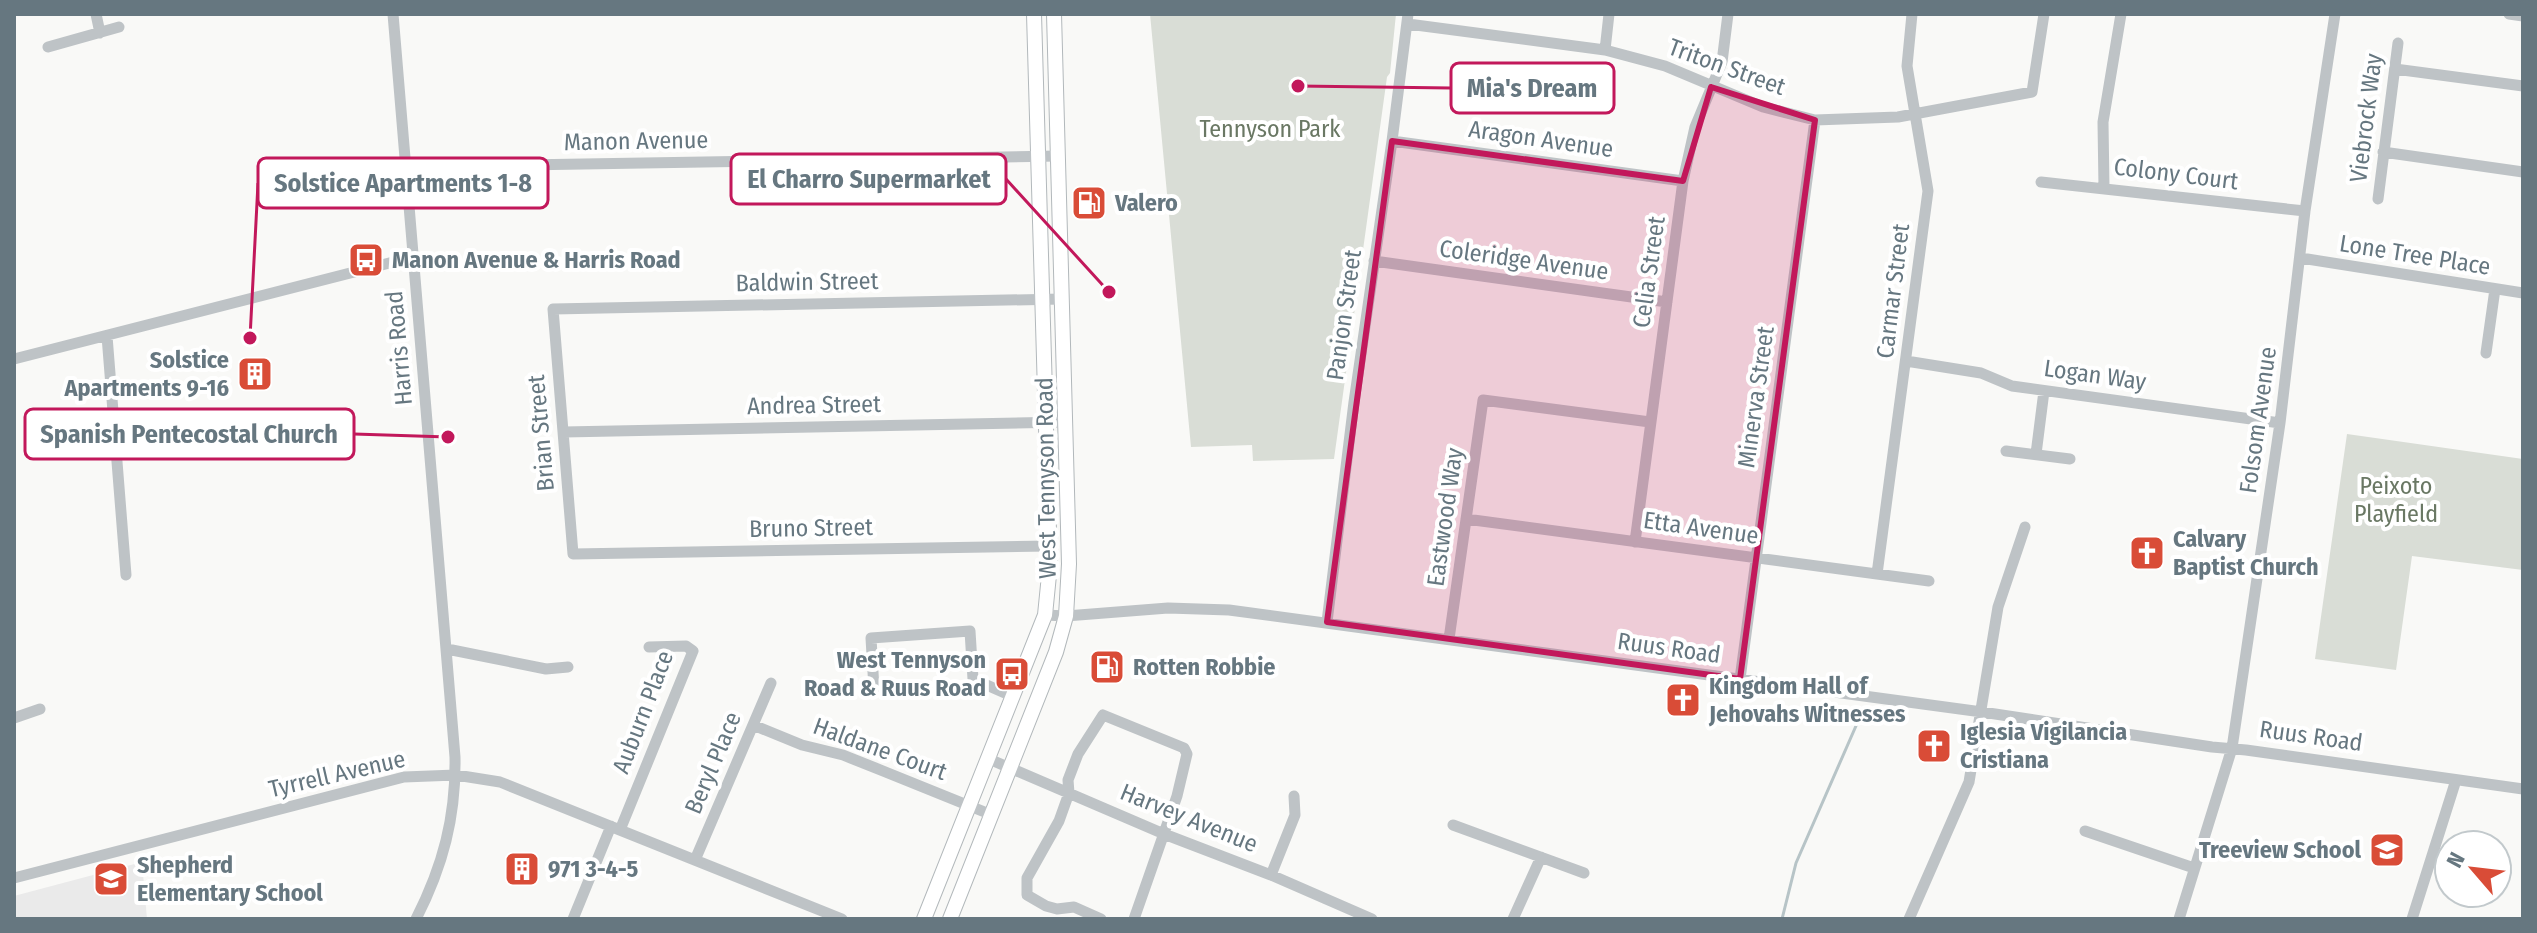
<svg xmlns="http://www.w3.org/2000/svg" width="2537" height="933" viewBox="0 0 2537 933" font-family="'Fira Sans Condensed',sans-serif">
  <rect width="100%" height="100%" fill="#f9f9f7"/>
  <path fill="#eaeaea" d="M142,862L147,919H14V896Z"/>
  <path fill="#d9ddd6" d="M1150,14H1396L1390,73L1387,77L1334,459L1253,461L1252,445L1191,447Z
    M2347,434L2523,459V570L2412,556L2396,670L2315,659Z"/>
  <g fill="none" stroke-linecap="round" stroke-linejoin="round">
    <path stroke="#b7c4c7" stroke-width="3" d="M1782,919L1796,863L1859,719"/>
    <defs>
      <path id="major" d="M924,919L1045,615L1050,565L1034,14
        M950,919L1056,652L1066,616L1069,564L1054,14"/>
    </defs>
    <use href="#major" stroke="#b2b8bb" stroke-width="16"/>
    <path stroke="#bec3c6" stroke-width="11" d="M96,14L100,33
      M393,14L455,757C456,817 443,866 416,919
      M2509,14L2523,16
      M1408,24L1605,50L1665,66L1763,107L1815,120L1898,117L2032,92L2044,14
      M48,47L119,27
      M1605,50L1609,14
      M2395,69L2523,86
      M1392,141L1683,181
      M2383,152L2523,172
      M406,167L1058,156
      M2041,182L2305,211
      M2104,188L2103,122L2121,14
      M2378,199L2398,43
      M2301,258L2523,293
      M1374,261L1667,302
      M107,336L126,575
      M2486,353L2495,289
      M14,359L413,257
      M1906,361L1981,373L2012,386L2280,423
      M564,432L1065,422
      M2006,451L2070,459
      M2036,454L2044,391
      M1466,519L1929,581
      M1635,542L1683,181L1695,127L1722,62L1728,14
      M1049,546L573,554L553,309L1062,299
      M1877,574L1928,191L1907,66L1912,14
      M1045,615L1066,616L1168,608L1229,610L1982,712L2212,747L2246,750L2523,789
      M1327,622L1354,402L1392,141L1408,14
      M1449,639L1483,400L1650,422
      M447,649L546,669L568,667
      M1740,679L1815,120
      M874,689L871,638L970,631L973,679L1014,697
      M14,718L40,709
      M753,725L802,745L843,755L883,771L992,815
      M989,759L1164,834L1271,875L1372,919
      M1453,825L1584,873
      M620,830L693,651L686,646L649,647
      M2085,831L2194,868
      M695,860L771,683
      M1271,875L1295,815L1294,796
      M14,878L404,777L456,775L500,782L842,919
      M573,919L611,826
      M1101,919L1074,907L1057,909L1046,906L1027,895V878L1059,821L1069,793L1068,780L1078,754L1103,715L1184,748L1187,754L1177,796L1134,919
      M1513,919L1541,857
      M1909,919L1969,782L1998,607L2025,527
      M2179,919L2232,748L2280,423L2305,211L2335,14
      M2412,919L2456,780"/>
    <use href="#major" stroke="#fff" stroke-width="14"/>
  </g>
  <path fill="#c2185b" fill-opacity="0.2" stroke="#c2185b" stroke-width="6" stroke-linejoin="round" d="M1711,87L1815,120L1740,679L1327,622L1392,141L1683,181Z"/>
  <defs>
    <symbol id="fuel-square" viewBox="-11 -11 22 22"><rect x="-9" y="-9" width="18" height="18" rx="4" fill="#d94c37" stroke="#fff"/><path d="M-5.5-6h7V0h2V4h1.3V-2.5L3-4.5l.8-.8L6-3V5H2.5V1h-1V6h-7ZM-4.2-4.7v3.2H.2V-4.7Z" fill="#fff"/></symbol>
    <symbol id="bus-square" viewBox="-11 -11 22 22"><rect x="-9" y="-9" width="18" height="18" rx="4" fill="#d94c37" stroke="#fff"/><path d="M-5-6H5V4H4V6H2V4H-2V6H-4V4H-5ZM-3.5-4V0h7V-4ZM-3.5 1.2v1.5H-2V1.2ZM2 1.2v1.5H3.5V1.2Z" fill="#fff"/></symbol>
    <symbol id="building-square" viewBox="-11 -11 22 22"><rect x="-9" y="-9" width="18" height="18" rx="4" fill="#d94c37" stroke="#fff"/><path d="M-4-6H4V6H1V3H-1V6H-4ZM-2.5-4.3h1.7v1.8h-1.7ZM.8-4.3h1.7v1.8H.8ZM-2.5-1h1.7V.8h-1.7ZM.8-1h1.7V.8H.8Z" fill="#fff"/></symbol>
    <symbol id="church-square" viewBox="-11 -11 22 22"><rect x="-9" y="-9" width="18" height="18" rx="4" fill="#d94c37" stroke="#fff"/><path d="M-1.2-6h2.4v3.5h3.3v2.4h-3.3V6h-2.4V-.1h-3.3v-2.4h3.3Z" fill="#fff"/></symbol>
    <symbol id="school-square" viewBox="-11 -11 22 22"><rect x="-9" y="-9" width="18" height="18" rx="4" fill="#d94c37" stroke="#fff"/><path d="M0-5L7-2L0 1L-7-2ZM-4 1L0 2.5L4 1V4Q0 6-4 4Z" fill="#fff"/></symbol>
  </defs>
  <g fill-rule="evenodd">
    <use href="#fuel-square" x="1069" y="183" width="40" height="40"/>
    <use href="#bus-square" x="346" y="240" width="40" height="40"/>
    <use href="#building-square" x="235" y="354" width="40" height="40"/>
    <use href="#church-square" x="2127" y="533" width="40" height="40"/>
    <use href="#fuel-square" x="1087" y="647" width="40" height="40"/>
    <use href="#bus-square" x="992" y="654" width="40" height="40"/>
    <use href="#church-square" x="1663" y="680" width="40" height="40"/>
    <use href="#church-square" x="1914" y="726" width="40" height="40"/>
    <use href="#school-square" x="2367" y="830" width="40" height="40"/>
    <use href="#building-square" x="502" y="849" width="40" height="40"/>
    <use href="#school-square" x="91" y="859" width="40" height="40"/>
  </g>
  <g text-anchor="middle" stroke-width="8" stroke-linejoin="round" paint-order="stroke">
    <g font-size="24" fill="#667780" stroke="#fff">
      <text transform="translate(1727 67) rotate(20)" y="8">Triton Street</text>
      <text transform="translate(2366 118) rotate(-83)" y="8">Viebrock Way</text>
      <text transform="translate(1541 139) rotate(8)" y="8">Aragon Avenue</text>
      <text transform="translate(636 141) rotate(-1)" y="8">Manon Avenue</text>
      <text transform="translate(2176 174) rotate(7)" y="8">Colony Court</text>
      <text transform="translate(2415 255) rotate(9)" y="8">Lone Tree Place</text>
      <text transform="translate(1524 260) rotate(8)" y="8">Coleridge Avenue</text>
      <text transform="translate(1649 272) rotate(-82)" y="8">Celia Street</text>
      <text transform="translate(807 282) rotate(-1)" y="8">Baldwin Street</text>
      <text transform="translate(1893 291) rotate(-83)" y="8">Carmar Street</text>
      <text transform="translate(1344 315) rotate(-82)" y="8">Panjon Street</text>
      <text transform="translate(399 348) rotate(-95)" y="8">Harris Road</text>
      <text transform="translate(2095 375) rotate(8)" y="8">Logan Way</text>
      <text transform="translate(1756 397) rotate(-82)" y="8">Minerva Street</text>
      <text transform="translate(814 405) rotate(-1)" y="8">Andrea Street</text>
      <text transform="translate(2258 420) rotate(-82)" y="8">Folsom Avenue</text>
      <text transform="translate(541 433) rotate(-95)" y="8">Brian Street</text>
      <text transform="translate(1046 478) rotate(-91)" y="8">West Tennyson Road</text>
      <text transform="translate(1445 517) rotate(-82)" y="8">Eastwood Way</text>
      <text transform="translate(811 528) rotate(-1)" y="8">Bruno Street</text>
      <text transform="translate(1701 528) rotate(8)" y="8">Etta Avenue</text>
      <text transform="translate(1669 648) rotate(8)" y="8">Ruus Road</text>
      <text transform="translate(643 712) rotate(-69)" y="8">Auburn Place</text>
      <text transform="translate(2311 736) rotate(8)" y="8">Ruus Road</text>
      <text transform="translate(880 749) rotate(20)" y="8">Haldane Court</text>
      <text transform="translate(713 763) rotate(-67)" y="8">Beryl Place</text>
      <text transform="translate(337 774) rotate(-13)" y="8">Tyrrell Avenue</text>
      <text transform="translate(1189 818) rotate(22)" y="8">Harvey Avenue</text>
    </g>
    <g font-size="24" fill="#6a7864" stroke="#fff">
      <text x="1270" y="137">Tennyson Park</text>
      <text x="2396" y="494">Peixoto<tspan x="2396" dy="28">Playfield</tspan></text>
    </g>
    <g font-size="24" font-weight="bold" fill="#667780" stroke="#fff" text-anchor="start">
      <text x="1115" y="211">Valero</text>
      <text x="392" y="268">Manon Avenue &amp; Harris Road</text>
      <text x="229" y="368" text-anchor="end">Solstice<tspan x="229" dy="28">Apartments 9-16</tspan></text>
      <text x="2173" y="547">Calvary<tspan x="2173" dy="28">Baptist Church</tspan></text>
      <text x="986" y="668" text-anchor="end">West Tennyson<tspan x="986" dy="28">Road &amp; Ruus Road</tspan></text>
      <text x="1133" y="675">Rotten Robbie</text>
      <text x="1709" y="694">Kingdom Hall of<tspan x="1709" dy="28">Jehovahs Witnesses</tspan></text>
      <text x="1960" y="740">Iglesia Vigilancia<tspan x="1960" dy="28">Cristiana</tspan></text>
      <text x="2361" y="858" text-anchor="end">Treeview School</text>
      <text x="137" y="873">Shepherd<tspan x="137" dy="28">Elementary School</tspan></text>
      <text x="548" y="877">971 3-4-5</text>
    </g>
  </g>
  <path fill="none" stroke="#c2185b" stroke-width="3" d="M1298 86L1451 88M1109 292L1006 179M250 338L258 183M448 437L354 434"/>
  <g fill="#c2185b" stroke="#fff" stroke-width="3">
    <circle cx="1298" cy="86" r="8"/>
    <circle cx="1109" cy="292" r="8"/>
    <circle cx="250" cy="338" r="8"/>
    <circle cx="448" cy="437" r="8"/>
  </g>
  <g fill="#fff" stroke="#c2185b" stroke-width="3">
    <rect x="1451" y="63" width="163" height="50" rx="8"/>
    <rect x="731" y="154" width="275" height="50" rx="8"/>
    <rect x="258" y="158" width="290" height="50" rx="8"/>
    <rect x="25" y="409" width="329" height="50" rx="8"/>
  </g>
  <g font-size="26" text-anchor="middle" font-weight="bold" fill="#667780">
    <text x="1532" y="97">Mia's Dream</text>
    <text x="869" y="188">El Charro Supermarket</text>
    <text x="403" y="192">Solstice Apartments 1-8</text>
    <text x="189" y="443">Spanish Pentecostal Church</text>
  </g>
  <rect width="2537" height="933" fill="none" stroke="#667780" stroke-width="32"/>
  <g transform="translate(2473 869) rotate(298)"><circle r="38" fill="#ffffff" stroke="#c2c9cc" stroke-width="2"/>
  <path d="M0-6L14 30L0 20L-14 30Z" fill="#d94c37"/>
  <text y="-12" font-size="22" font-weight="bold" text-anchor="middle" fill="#667780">N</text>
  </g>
</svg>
